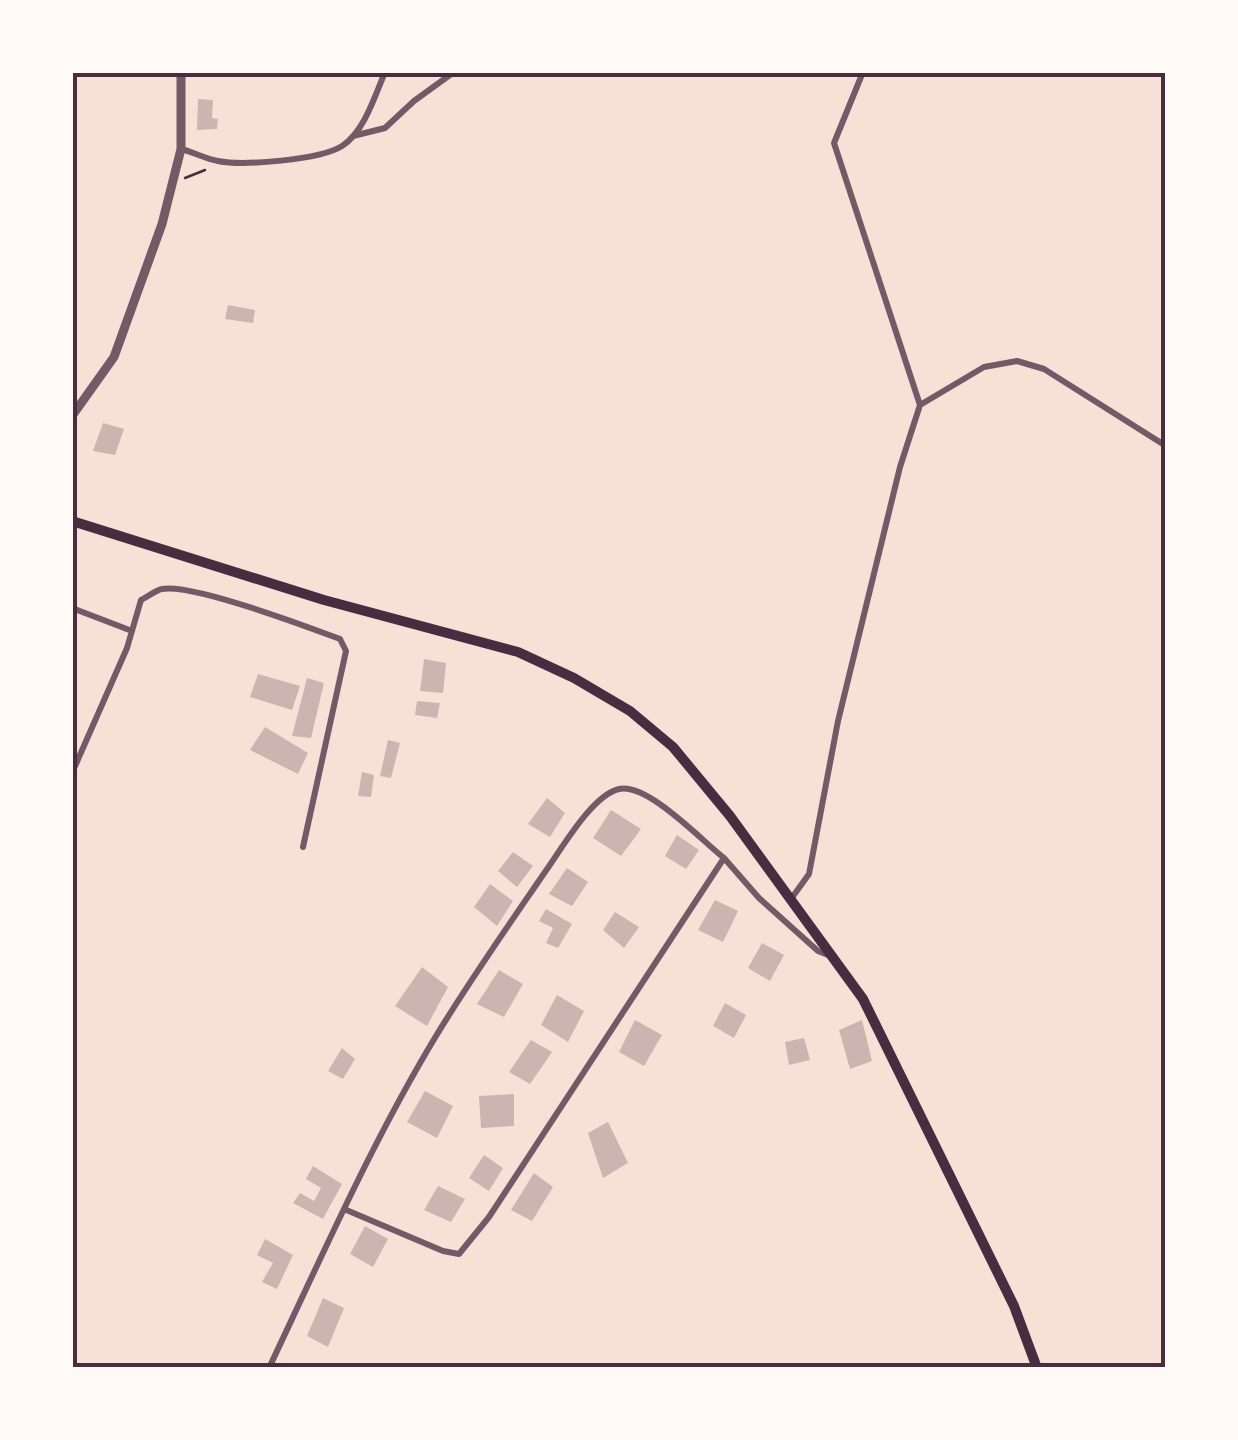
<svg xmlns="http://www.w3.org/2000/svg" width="1238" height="1440" viewBox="0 0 1238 1440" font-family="Figtree,sans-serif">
  <rect width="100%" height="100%" fill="#f7e1d7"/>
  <path fill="#ccb4b1" d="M198,99L213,100L212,118L218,119L217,129L197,130Z
    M228,305L255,310L253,323L225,319Z
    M103,423L124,429L115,455L93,451Z
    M424,659L446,663L443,693L420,691Z
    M258,674L300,686L292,710L250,697Z
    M307,678L324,683L311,738L292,736Z
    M417,701L440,703L437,718L415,715Z
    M265,727L308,753L298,774L250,750Z
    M388,740L400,743L391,778L380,776Z
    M362,772L374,775L371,797L358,796Z
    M547,798L565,813L550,837L528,824Z
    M611,810L641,829L621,856L593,838Z
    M677,835L699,850L686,869L665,856Z
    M513,852L533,866L517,887L498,871Z
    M567,868L588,882L572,906L549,894Z
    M490,884L513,901L497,926L474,907Z
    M715,900L738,911L723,942L698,930Z
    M546,909L572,924L558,948L546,943L553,928L539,921Z
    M615,912L639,927L624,948L603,930Z
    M762,943L784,955L770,981L748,968Z
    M422,967L448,987L427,1026L395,1006Z
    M499,970L523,984L504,1017L477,1004Z
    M557,995L584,1011L568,1042L541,1025Z
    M725,1003L746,1015L734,1038L713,1026Z
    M635,1020L662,1035L644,1066L619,1052Z
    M862,1020L872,1061L850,1069L839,1030Z
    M804,1038L810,1060L789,1065L785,1042Z
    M531,1040L552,1052L530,1084L509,1072Z
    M342,1048L355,1059L343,1079L328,1071Z
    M425,1091L453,1106L437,1138L407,1122Z
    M514,1094V1126L481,1128L479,1096Z
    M608,1122L628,1163L603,1178L588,1133Z
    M484,1155L503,1168L489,1191L469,1178Z
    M313,1166L342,1184L323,1219L293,1203L300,1193L314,1201L321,1188L306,1179Z
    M534,1173L553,1187L532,1221L511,1210Z
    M438,1186L465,1199L451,1222L424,1210Z
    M365,1226L388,1239L373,1267L350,1254Z
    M265,1239L293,1255L277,1289L262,1282L273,1263L257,1255Z
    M323,1298L344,1308L328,1347L307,1336Z"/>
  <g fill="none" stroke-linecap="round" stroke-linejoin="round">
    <path stroke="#4a2c40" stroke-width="2.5" d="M185,178L205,170"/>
    <path stroke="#755966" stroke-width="6" d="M863,72L834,143L920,405L984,367L1017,361L1044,369L1166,446
      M353,136L385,128L414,101L454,72
      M181,149C193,152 206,159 218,161C243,166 320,160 342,146C364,132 375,96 385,72
      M72,608L132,631
      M72,773L127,648L141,600C147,597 156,590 162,589C192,583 308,627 340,639L346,651L303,847
      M724,858L759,898L818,951L828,955
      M791,899L809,874L838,721L900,467L920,405
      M269,1368C322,1256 372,1142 436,1036C470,980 508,926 545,872C561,850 592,795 619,789C648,783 701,840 724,858L489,1217L459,1254L443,1251L344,1209"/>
    <path stroke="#755966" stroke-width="9" d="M72,416L114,357L162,224L181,149V72"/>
    <path stroke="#4a2c40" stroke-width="10" d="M72,521L324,600L518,652L574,678L630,711L673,747L730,816L863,999L1014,1306L1037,1368"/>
  </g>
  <rect width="1238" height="1440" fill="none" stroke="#fffaf5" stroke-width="150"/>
  <rect x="75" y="75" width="1088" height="1290" fill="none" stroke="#4a2c40" stroke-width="4"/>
</svg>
